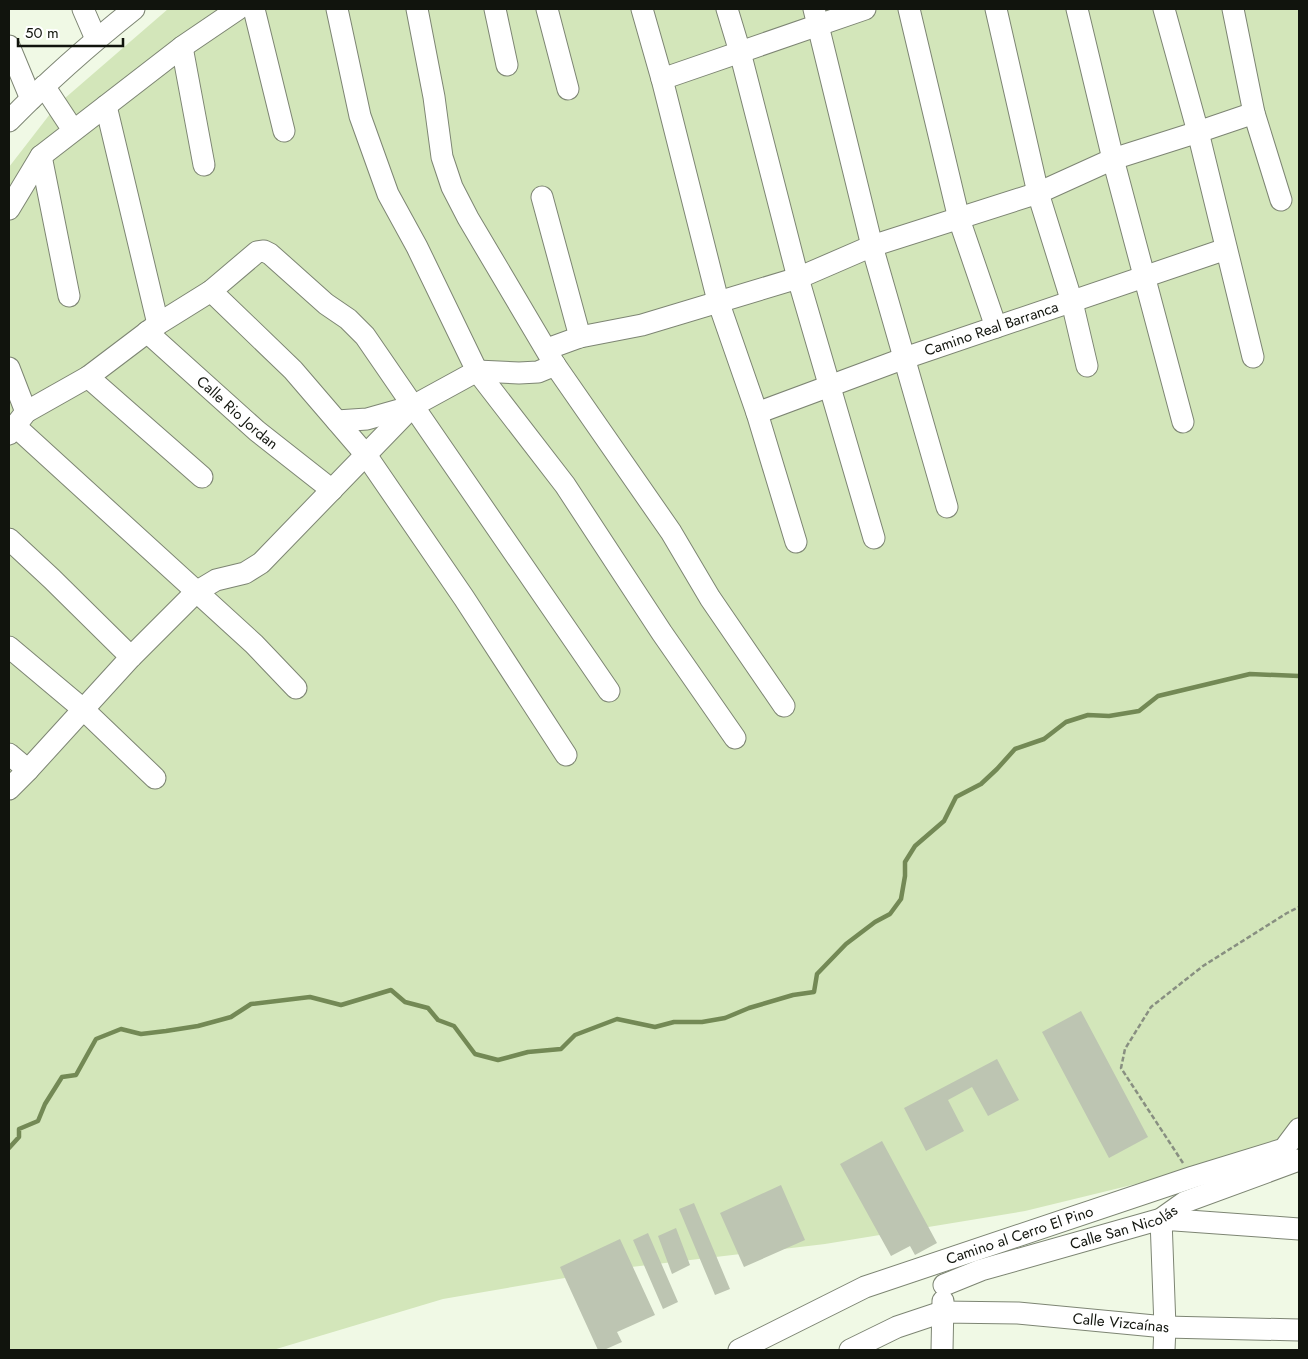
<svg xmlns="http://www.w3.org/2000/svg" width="1308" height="1359" viewBox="0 0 1308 1359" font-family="Jost,sans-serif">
  <rect width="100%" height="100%" fill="#f0f9e5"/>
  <path fill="#d3e6ba" d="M168,9H1299V1137L1255,1155L1025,1211L825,1244L623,1268L443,1299L273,1350H9V167L57,105Z"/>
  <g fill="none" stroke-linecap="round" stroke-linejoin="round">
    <path stroke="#738955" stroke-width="4.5" d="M9,1148L19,1137V1129L38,1121L45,1104L62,1077L76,1075L96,1039L121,1029L141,1034L166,1031L198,1026L231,1017L251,1004L310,997L341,1005L391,990L405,1002L428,1008L438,1020L454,1026L475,1054L498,1060L528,1052L561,1049L575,1035L617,1019L655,1027L674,1022H702L725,1018L749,1008L793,995L814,992L817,974L846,944L875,922L890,914L901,899L905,876V862L915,846L944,821L956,797L981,784L997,769L1015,749L1044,739L1066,722L1088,715L1109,716L1139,711L1158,696L1250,674L1299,676"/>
  </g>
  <path fill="#bdc5b2" d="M1081,1011L1148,1137L1109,1158L1042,1032Z
    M997,1059L1019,1100L988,1116L972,1087L948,1100L964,1131L926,1151L904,1108Z
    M882,1141L937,1243L915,1255L910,1246L891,1256L840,1164Z
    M781,1185L805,1240L744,1267L720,1213Z
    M694,1203L730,1289L715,1295L679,1209Z
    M676,1228L690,1265L672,1274L658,1236Z
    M648,1233L678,1302L663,1309L633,1240Z
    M620,1239L655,1315L617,1332L622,1342L604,1350H598L560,1267Z"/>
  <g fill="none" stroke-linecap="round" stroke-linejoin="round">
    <defs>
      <g id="minor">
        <path d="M83,9L96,39"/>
        <path d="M254,9L284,131"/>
        <path d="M337,9L360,116L388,194L417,247L477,371L565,485L662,633L735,738"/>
        <path d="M417,9L434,97L442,157L452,187L468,218L555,365L671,532L710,598L784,706"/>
        <path d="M495,9L507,65"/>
        <path d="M547,9L568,89"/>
        <path d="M642,9L662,79L718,301L757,413L796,542"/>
        <path d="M727,9L740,52L798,278L874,538"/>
        <path d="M814,9L872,246L947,507"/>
        <path d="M909,9L959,219L996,327"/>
        <path d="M996,9L1038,193L1072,302L1087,366"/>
        <path d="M1077,9L1113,159L1183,422"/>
        <path d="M1164,9L1198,132L1253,357"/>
        <path d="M1233,9L1254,113L1281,200"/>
        <path d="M9,46L31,99"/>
        <path d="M182,47L204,165"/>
        <path d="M662,79L865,9"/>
        <path d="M44,86L73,130"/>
        <path d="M106,106L158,324"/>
        <path d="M9,121C48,81 90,44 134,9"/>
        <path d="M41,156L69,296"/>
        <path d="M542,197L580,337"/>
        <path d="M9,209L41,156L182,47L238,9"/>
        <path d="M211,291L293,370L366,455L464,598L566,755"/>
        <path id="s1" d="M147,332L257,431L332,490"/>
        <path d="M547,349L580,337L642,325L798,278L872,246L1038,193L1113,159L1198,132L1254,113"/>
        <path d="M9,368L26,412"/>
        <path d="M88,377L202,477"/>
        <path id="s2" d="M757,413L905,358L1226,249"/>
        <path d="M337,421L367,419L413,406"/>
        <path d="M15,426L254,644L296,688"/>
        <path d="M9,434L26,412L88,377L158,324L211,291L257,252L264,251L270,254L326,304L348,319L365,336L609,691"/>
        <path d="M9,539L52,579L131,657"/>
        <path d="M9,647L84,710L155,778"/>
        <path d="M9,754L28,770"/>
        <path d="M9,789L28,770L131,657L196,592L216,580L245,573L261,563L413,406L477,371L519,373L538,372L555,365"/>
        <path id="s3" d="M944,1285L981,1270L1161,1219L1185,1202L1299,1160"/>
        <path id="s4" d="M739,1350L865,1287L1193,1177L1284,1149L1299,1129"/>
        <path id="s5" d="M850,1350L897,1327L942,1312L1018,1313L1165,1327L1299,1330"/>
        <path d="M942,1350L943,1301"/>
        <path d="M1164,1350L1165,1327L1161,1219L1299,1229"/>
      </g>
    </defs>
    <use href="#minor" stroke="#7d8573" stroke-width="23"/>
    <path stroke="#888f81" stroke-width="2.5" stroke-dasharray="5 2.5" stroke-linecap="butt" d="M1183,1163L1121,1068L1125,1049L1151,1007L1203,966L1287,913L1299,907"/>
    <use href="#minor" stroke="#fff" stroke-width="21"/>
  </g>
  <g text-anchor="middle" stroke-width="5" stroke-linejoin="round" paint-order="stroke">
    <g font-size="15" fill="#11140d" stroke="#fff">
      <text dy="5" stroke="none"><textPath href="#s2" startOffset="249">Camino Real Barranca</textPath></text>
      <text dy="5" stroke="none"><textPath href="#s1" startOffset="121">Calle Rio Jordan</textPath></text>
      <text dy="5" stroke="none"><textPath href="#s3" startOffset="189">Calle San Nicolás</textPath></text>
      <text dy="5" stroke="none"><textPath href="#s4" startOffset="304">Camino al Cerro El Pino</textPath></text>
      <text dy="5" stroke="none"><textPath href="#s5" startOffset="279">Calle Vizcaínas</textPath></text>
    </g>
  </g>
  <rect width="1308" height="1359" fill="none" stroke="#11140d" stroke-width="20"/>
  <path d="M18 38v8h105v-8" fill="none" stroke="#11140d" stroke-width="2.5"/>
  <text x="25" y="38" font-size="15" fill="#11140d" stroke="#ffffff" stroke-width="4" paint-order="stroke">50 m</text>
</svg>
